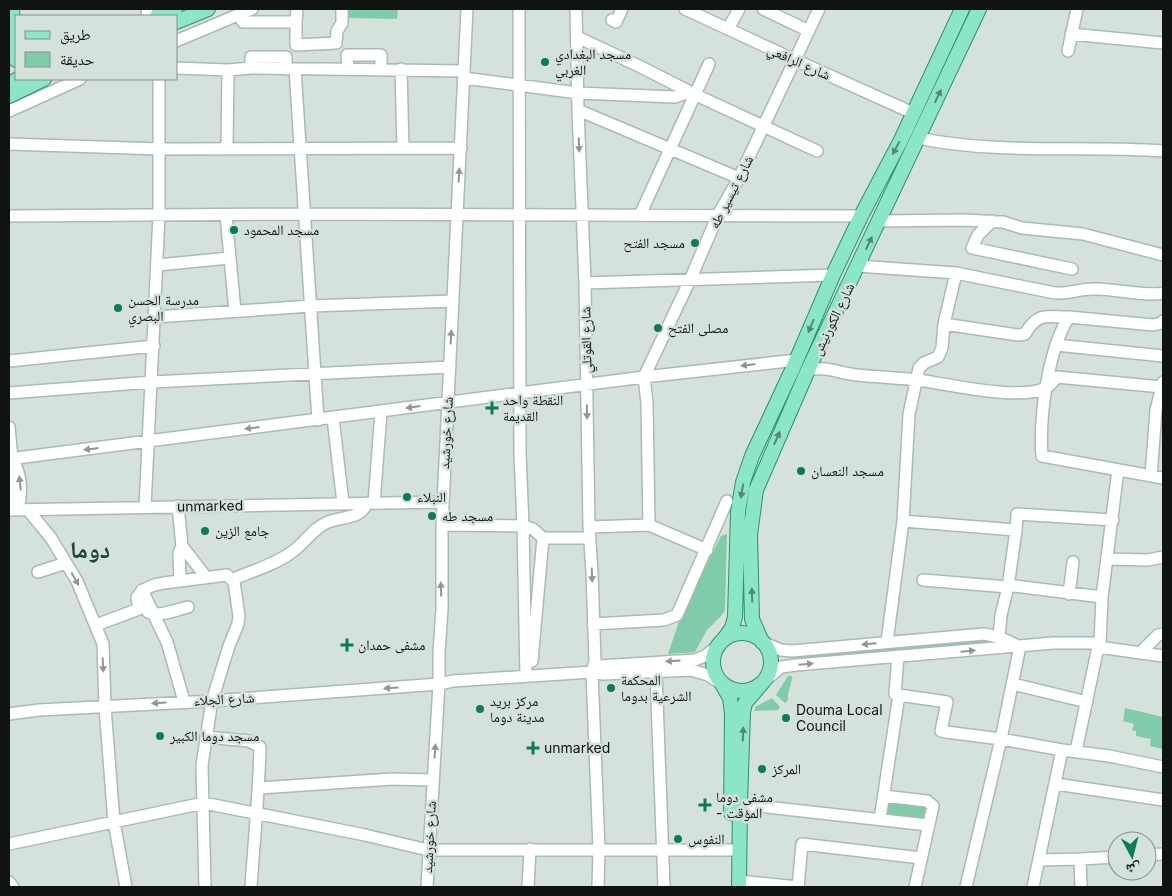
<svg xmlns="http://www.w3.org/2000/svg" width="1172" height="896" viewBox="0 0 1172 896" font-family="Inter,'Noto Naskh Arabic',sans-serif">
  <rect width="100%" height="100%" fill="#d4e2db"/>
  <path fill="#80ccaa" d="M344,9H398L397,19L345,18Z
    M727,534L725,610L722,615L707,630L695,652L668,654L681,616L721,536Z
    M987,637V644L806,660L797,658L796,655Z
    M788,676H792C792,685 787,691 788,700L785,703L776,695Z
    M772,698L780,707L778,710L755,711V707Z
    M1125,708L1163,717V749L1150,746L1151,739L1136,736V731L1132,730L1134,724L1123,721Z
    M888,799L928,805L927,821L885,816Z"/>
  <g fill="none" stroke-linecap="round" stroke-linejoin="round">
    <defs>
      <path id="minor" d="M147,9L148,16
        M519,9L520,453L523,526L526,676
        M576,9L578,110L585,283L589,527L592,572L595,661L592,672L599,849L598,887
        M685,9L795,60L913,113
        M763,9L809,31
        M239,15L243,22H296V45L336,43L337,31L342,23V9
        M612,20L616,22L622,9
        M296,22L297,9
        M728,29L739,9
        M1071,34L1163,43
        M577,37L639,66L696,95L817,151
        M176,41L252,9
        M1068,51L1077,9
        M176,68L228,70L251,68L464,71
        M251,68V57H286V69
        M295,69L318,420
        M348,69L347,55H381V69
        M401,69L403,148
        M464,78L578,93L675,97L689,92
        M578,110L739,178
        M9,111L80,79
        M918,138C999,155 1082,145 1163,151
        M9,144L160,149L461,148
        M227,147L228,70
        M226,215L235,311
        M640,215L709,64
        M9,216L304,214L861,216
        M879,221L964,220L1003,222L1022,228L1083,234L1163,255
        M992,221L978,235L972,248L1072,269
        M158,265L229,258
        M858,266L956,273L1055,293C1068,294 1080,289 1093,289C1113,288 1146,297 1163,293
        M585,283L833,275
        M155,317L311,306L453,301
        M1163,321L1162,323L1153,325L1069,317C1048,349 1039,418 1042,456L1163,478
        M944,324L1018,335L1025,334C1038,312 1045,317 1069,317
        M1056,345L1163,356
        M9,361L154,346
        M808,370C829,366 837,373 857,375C877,377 897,378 918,380C947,384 1020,401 1046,388C1050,386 1054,380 1057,377L1162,387
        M9,393L152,382L450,367
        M333,418L343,503
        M9,427L12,459L9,469
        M9,459L644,377L797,360
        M12,459C22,474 22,492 18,510
        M9,472L11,496L18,510
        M1151,476L1156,410L1163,382
        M374,503L381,412
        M178,506L182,546
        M145,507L159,215V79
        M9,510L443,502
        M28,510L51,538L77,581L103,644L105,707L114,822L126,887
        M903,521L1016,530L1008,587L1001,615L999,637
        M442,525L523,526L533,529L543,538L532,661
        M649,525L647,403L644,377L690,280L718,215L739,178L819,9
        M589,527L649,525L707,550
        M1016,530L1017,514L1113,520
        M543,538H590
        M1107,559L1148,560L1163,557
        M38,572L66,563
        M923,580L1008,587L1015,586L1102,597
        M180,581L227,575L234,582
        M142,590L167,642L184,701
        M1069,594L1073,562
        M148,612C161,617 175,610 188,607
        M593,624L664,620L677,615L727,501
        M96,625L139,609L137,597C147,583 164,583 180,581L179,553L182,546L206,577
        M762,642L781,650L792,651L984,634L999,637L1018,646
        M887,642L903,521L909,414L919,368L924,363L938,357L942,348L944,324L956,273
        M1100,643L1102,597L1118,470
        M1141,652L1158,635L1163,634
        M898,656L895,694L899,695
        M592,672L600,666L695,660L705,656L718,646
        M656,673L664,887
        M763,682L781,667L796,665L1053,643H1100L1098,647L1163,656
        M1013,684L1087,702
        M9,714L39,710L212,701L439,684L453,681L592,672L603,674L691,670L708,675L722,684
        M206,737L249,741L260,747C259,794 254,840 251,887
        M1076,751L1098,647
        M1056,784L1163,800
        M260,788L392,779L433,780
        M884,796L927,801L933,806L915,887
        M740,804L928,825
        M880,819L899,695L947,702L941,731L946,732L1001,739L1062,750L1109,756L1163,767
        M9,844L204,803L365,835L428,850H739
        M1147,855L1163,854
        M1080,859L1081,887
        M1040,860L1080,859L1117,857
        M739,881L798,887
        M9,882L13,887
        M205,887L202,765L212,701L229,646L238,624L239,616L234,582L236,578C255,570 276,564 292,552C305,543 313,528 328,522C342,516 360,520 367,503
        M427,887L439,684V653L442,609V525L467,9
        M528,887L530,849
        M798,887L802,844L921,858
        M966,887L1001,739L1020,646
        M1033,887L1062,750"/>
      <path id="major" d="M12,9L16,60
        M157,16L175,9
        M176,22L208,9
        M9,84L18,79
        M9,96L44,79
        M713 662a29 29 0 1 1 58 0a29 29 0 1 1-58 0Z
        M724,639L732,628L735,617L738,512L743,482L752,456L793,368L833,275L861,216L901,140L962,9
        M762,642L752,619L750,535L756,490L808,370L979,9
        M722,684L730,698L732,713L731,813
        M739,887L740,804L743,712L745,703L763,682"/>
    </defs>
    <use href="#minor" stroke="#acbab3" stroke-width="14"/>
    <use href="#major" stroke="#2e916d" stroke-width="16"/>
    <use href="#minor" stroke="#fff" stroke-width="11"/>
    <use href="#major" stroke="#8be6c5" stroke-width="14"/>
  </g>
  <defs><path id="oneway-solid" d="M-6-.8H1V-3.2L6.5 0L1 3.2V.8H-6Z" transform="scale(1.25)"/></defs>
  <g fill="#538874">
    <use href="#oneway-solid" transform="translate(938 96) rotate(-65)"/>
    <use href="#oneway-solid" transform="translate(896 148) rotate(118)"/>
    <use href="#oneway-solid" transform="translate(869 243) rotate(-65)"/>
    <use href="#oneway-solid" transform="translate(811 326) rotate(113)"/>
    <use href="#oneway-solid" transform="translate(777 438) rotate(-66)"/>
    <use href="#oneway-solid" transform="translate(742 491) rotate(100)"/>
    <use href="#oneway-solid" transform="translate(752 595) rotate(-92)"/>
    <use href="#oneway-solid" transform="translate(743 734) rotate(-88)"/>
  </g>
  <g fill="#939594">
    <use href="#oneway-solid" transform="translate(579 145) rotate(88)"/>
    <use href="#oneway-solid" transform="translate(459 175) rotate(-87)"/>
    <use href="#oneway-solid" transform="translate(451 337) rotate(-87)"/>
    <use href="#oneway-solid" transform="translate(748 365) rotate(173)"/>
    <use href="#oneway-solid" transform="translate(413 407) rotate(172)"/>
    <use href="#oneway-solid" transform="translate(587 412) rotate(89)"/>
    <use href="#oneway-solid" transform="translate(252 428) rotate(173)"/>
    <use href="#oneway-solid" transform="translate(91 449) rotate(173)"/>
    <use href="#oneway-solid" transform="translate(20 483) rotate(-96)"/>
    <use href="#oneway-solid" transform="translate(592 575) rotate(88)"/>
    <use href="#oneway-solid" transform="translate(75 579) rotate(61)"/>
    <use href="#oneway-solid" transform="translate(441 589) rotate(-92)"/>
    <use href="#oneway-solid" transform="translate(869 644) rotate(175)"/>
    <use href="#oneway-solid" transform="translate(968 651) rotate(-5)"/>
    <use href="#oneway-solid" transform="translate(673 661) rotate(176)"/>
    <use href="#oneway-solid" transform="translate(806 664) rotate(-5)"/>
    <use href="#oneway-solid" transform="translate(103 665) rotate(87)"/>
    <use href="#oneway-solid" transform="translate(391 688) rotate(176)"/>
    <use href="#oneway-solid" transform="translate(159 703) rotate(176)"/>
    <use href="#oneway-solid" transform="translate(435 751) rotate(-86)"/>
  </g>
  <g fill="#0b7c58" stroke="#d4e2db" stroke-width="2">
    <circle cx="545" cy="62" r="5"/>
    <circle cx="234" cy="230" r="5"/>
    <circle cx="695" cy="243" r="5"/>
    <circle cx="118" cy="308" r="5"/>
    <circle cx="658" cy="328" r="5"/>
    <path d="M489.5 400.5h5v5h5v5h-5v5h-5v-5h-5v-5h5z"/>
    <circle cx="801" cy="471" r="5"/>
    <circle cx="407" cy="497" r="5"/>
    <circle cx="432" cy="516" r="5"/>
    <circle cx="205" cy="531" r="5"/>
    <path d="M344.5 637.5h5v5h5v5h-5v5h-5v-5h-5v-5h5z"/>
    <circle cx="611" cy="688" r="5"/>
    <circle cx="480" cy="709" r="5"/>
    <circle cx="786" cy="718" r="5"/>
    <circle cx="160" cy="736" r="5"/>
    <path d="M530.5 740.5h5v5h5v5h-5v5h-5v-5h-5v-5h5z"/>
    <circle cx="762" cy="769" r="5"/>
    <path d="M702.5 797.5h5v5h5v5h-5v5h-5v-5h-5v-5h5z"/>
    <circle cx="678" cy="839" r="5"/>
  </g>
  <g text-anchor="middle" stroke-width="5" stroke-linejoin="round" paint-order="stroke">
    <g font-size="14" fill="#0f1411" stroke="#d4e2db" text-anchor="start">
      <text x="555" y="59">مسجد البغدادي<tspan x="555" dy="16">الغربي</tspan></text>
      <text x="244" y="235">مسجد المحمود</text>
      <text x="685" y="248" text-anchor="end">مسجد الفتح</text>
      <text x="128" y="305">مدرسة الحسن<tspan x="128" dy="16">البصري</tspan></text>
      <text x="668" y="333">مصلى الفتح</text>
      <text x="503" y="405">النقطة واحد<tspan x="503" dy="16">القديمة</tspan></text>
      <text x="811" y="476">مسجد النعسان</text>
      <text x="417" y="502">النبلاء</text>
      <text x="442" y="521">مسجد طه</text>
      <text x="215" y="536">جامع الزين</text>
      <text x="358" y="650">مشفى حمدان</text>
      <text x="621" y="685">المحكمة<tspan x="621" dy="16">الشرعية بدوما</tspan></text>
      <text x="490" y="706">مركز بريد<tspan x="490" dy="16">مدينة دوما</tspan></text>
      <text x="796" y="715">Douma Local<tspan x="796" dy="16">Council</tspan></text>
      <text x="170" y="741">مسجد دوما الكبير</text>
      <text x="544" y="753">unmarked</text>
      <text x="772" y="774">المركز</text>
      <text x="716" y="802">مشفى دوما<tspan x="716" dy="16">- المؤقت</tspan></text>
      <text x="688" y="844">النفوس</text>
    </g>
    <g font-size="14" fill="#0f1411" stroke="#d4e2db">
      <text transform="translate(799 62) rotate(24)" y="5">شارع الرافعي</text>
      <text transform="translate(731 192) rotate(-63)" y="5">شارع تيسير طه</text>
      <text transform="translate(833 319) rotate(-64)" y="5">شارع الكورنيش</text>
      <text transform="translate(586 340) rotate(-91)" y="5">شارع القوتلي</text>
      <text transform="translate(446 433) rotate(-87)" y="5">شارع خورشيد</text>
      <text transform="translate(210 506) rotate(-1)" y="5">unmarked</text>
      <text transform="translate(224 699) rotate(-3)" y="5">شارع الجلاء</text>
      <text transform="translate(429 837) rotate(-87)" y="5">شارع خورشيد</text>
    </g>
    <g font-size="24" font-weight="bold" fill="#1a4836" stroke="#d4e2db">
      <text x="90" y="558">دوما</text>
    </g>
  </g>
  <rect width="1172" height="896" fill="none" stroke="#0f1411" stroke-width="20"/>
  <rect x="15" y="15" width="162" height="65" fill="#d4e2db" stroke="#85908a"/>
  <rect x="25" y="31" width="25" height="8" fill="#8be6c5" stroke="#85908a"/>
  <text x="60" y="40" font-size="15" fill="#0f1411">طريق</text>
  <rect x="25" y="52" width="25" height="15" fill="#80ccaa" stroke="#85908a"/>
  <text x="60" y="65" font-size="15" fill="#0f1411">حديقة</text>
  <g transform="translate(1132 856) rotate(173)"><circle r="24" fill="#d4e2db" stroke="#85908a"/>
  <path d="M0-4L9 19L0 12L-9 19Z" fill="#0b7c58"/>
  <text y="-8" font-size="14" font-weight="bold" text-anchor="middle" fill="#0f1411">ش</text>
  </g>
</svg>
